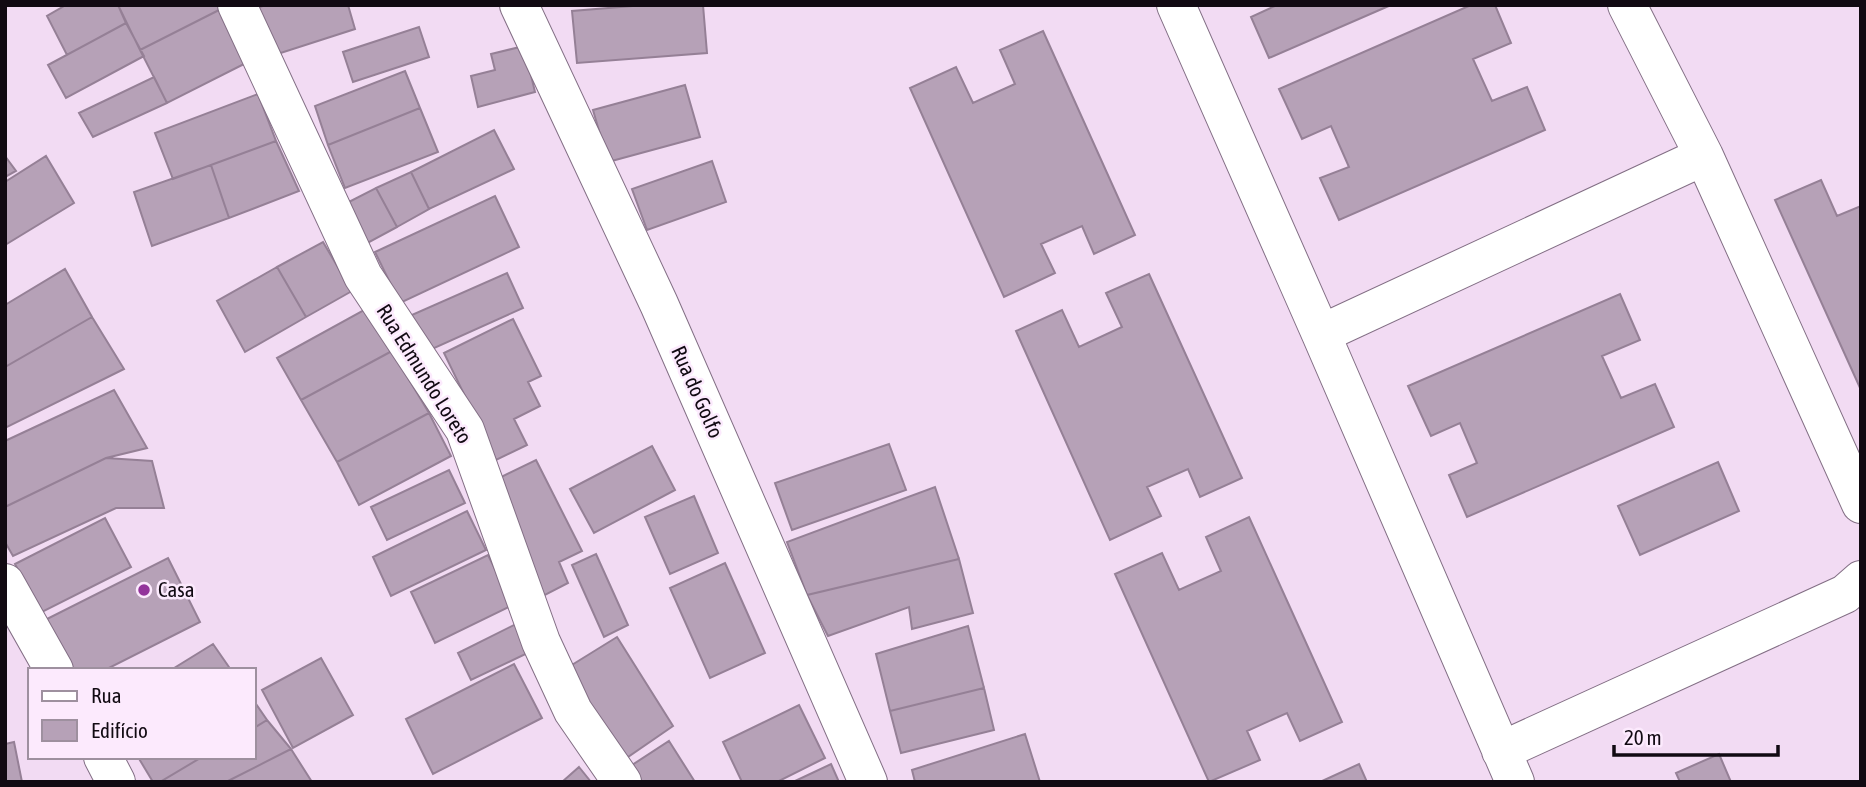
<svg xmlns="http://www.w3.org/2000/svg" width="1866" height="787" viewBox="0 0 1866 787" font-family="'Asap Condensed',sans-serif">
  <rect width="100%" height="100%" fill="#f2dbf3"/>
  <path fill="#b6a1b7" stroke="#958096" stroke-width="2" d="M66,5H118L126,23L67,55L47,16Z
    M118,5H220L221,9L140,50Z
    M266,5H348L355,29L262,59L247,11Z
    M645,5H703L707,53L577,63L572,11Z
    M1277,5H1391L1269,58L1251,17Z
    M1471,5H1495L1511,43L1473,59L1492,101L1527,87L1545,130L1339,220L1320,178L1349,167L1331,126L1302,139L1279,89Z
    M221,9L248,62L167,103L140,50Z
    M126,23L144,56L66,98L48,65Z
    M419,27L429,57L353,82L343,52Z
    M1043,31L1135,235L1094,254L1082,226L1041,244L1055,273L1004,297L910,88L956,67L973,103L1015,84L1000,50Z
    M524,46L535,92L478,107L471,76L495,70L491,54Z
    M405,71L420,108L328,145L315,106Z
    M154,77L167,103L93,137L79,113Z
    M685,85L700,137L608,162L593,110Z
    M258,94L276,141L173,179L155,133Z
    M420,108L438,152L345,188L328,145Z
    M494,130L514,169L429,209L411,172Z
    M276,141L299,191L229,218L211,165Z
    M5,156L16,171L5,177Z
    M46,156L74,203L5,245V182Z
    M712,161L726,202L647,230L632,189Z
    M211,165L229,218L152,246L134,192Z
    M411,172L429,209L397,227L376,188Z
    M1821,180L1837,216L1861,206V390L1775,200Z
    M376,188L397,227L362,246L341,206Z
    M495,196L519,247L400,303L375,252Z
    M323,242L352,291L306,317L277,267Z
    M277,267L306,317L245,352L217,301Z
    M65,269L92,317L5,367V305Z
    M507,273L523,308L421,354L405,318Z
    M1149,274L1242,478L1200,497L1188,469L1147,487L1161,516L1110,540L1016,331L1062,310L1079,347L1122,327L1106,293Z
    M1620,294L1640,340L1602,356L1621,398L1655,384L1674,427L1467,517L1449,475L1477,463L1460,423L1431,436L1408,386Z
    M364,310L392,351L301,400L277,358Z
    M92,317L124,369L5,428V367Z
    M513,319L541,376L528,382L540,406L514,419L527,445L496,460L444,353Z
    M392,351L429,413L337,462L301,400Z
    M114,390L147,448L106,458L5,507V441Z
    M429,413L451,456L359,505L337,462Z
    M889,444L906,490L792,530L775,483Z
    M652,446L675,490L594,533L570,489Z
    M106,458L152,461L164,508H116L13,556L5,542V507Z
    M536,460L582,551L559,562L568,583L543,596L487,484Z
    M1718,462L1739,511L1640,555L1618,506Z
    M449,470L465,503L387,540L371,507Z
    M935,487L959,559L807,595L787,542Z
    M694,496L718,553L670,574L645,517Z
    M467,511L486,550L391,596L373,557Z
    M1249,517L1342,722L1300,741L1287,713L1247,731L1260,760L1209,782L1115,574L1162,553L1179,590L1221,571L1206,537Z
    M105,518L131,567L40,613L15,564Z
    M596,554L628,625L604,637L572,565Z
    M488,555L513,605L435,643L411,592Z
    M168,558L200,622L105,670H62L39,623Z
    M959,559L973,613L912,629L909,607L828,636L807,595Z
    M725,563L765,653L710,678L670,588Z
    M522,621L536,649L471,680L458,653Z
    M968,626L984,688L890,711L876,654Z
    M617,637L673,726L625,759L567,668Z
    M213,644L231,670H171Z
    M321,658L353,715L293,748L262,690Z
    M514,664L542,718L433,774L406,719Z
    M984,688L994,730L901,753L890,711Z
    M254,701L267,720L254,728Z
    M799,705L825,758L777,782H742L723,742Z
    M267,720L291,749L226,782H160L202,757H254V728Z
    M1025,734L1040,782H915L912,770Z
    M669,741L695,782H638L629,767Z
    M14,742L22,782H5V744Z
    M291,749L312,782H226Z
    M1719,754L1731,782H1680L1676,773Z
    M138,757H202L160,782H153Z
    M831,764L839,782H793Z
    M1359,764L1367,782H1320Z
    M579,767L591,782H562Z"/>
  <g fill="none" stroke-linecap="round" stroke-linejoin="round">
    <defs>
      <path id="minor" d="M237,5L363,276L465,430L541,642L573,711L622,782
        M519,5L659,304L868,782
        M1176,5L1321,334L1515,782
        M1627,5L1704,156L1861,504
        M1321,334L1704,156
        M5,583L54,670
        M1501,751L1845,594L1861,580
        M103,757L116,782"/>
    </defs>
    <use href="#minor" stroke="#836f85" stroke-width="40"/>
    <use href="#minor" stroke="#fff" stroke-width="38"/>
  </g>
  <circle fill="#93339b" stroke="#fceafd" stroke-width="2.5" cx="144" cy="590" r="7"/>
  <g text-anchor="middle" stroke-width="5" stroke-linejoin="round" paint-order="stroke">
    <g font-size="21" fill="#110a12" stroke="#fceafd">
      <text transform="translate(424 374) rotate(58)" y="7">Rua Edmundo Loreto</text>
      <text transform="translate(697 392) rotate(66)" y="7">Rua do Golfo</text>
    </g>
    <g font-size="21" fill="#110a12" stroke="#fceafd" text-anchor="start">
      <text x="158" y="597">Casa</text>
    </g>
  </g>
  <rect width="1866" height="787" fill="none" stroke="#110a12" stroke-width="14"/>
  <rect x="28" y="668" width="228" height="91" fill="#fceafd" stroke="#9e909f" stroke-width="2"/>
  <rect x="42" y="691" width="35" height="10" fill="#ffffff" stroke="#9e909f" stroke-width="2"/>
  <text x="91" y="703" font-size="21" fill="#110a12">Rua</text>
  <rect x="42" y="720" width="35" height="21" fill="#b6a1b7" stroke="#9e909f" stroke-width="2"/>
  <text x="91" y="738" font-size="21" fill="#110a12">Edifício</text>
  <path d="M1614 745v10h164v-10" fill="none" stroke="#110a12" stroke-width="3.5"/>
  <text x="1624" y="745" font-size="21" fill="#110a12" stroke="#fceafd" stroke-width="5" paint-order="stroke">20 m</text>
</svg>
